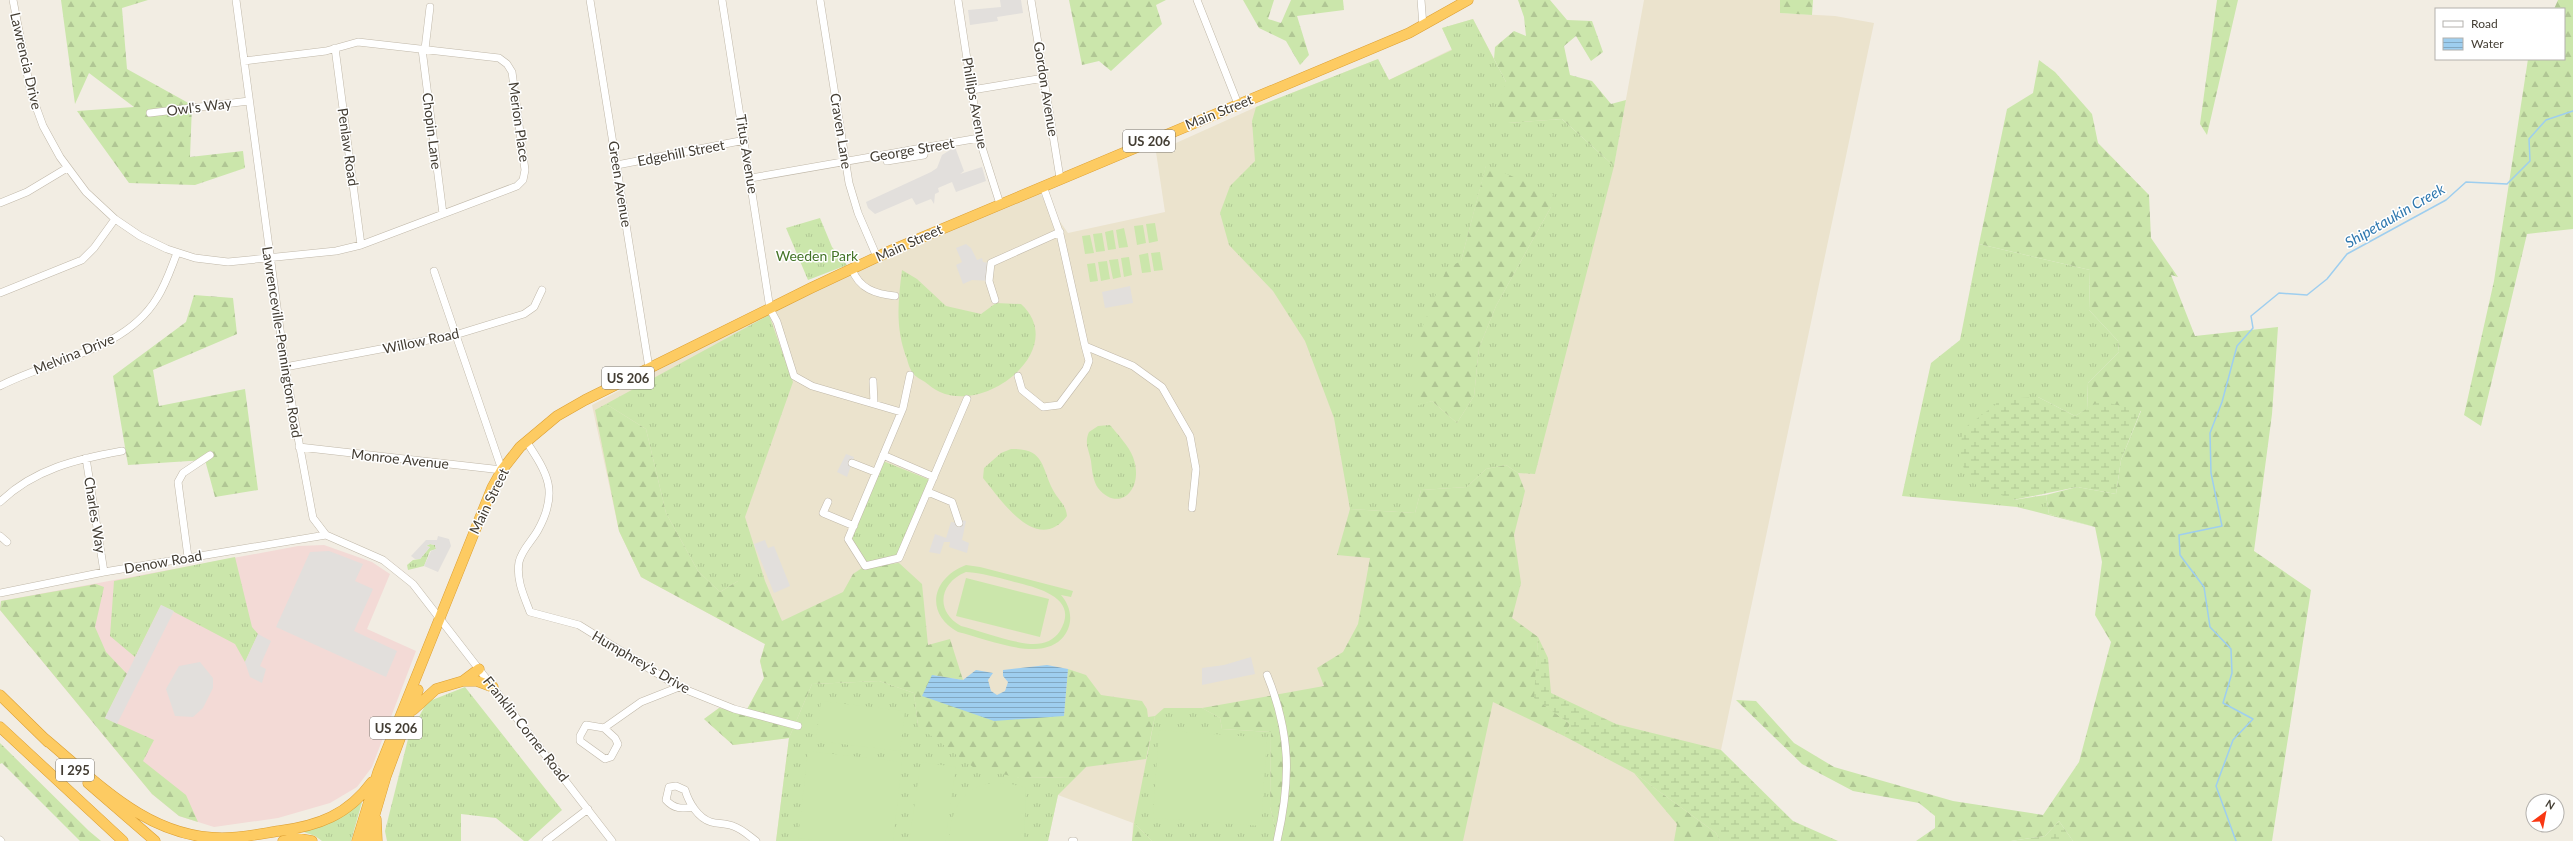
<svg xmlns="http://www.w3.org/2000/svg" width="2573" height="841" viewBox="0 0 2573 841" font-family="Lato,sans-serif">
  <defs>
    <pattern id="grass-tufts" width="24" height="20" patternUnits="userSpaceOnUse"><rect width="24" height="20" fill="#cbe6ab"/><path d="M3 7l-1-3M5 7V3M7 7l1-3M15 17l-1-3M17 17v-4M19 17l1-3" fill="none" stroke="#b0c694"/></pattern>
    <pattern id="forest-firs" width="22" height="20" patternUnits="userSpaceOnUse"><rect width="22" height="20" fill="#cbe6ab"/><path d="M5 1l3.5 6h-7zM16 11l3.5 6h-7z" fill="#b0c694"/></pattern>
    <pattern id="wetland-marsh" width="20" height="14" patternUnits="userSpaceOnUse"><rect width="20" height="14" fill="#cbe6ab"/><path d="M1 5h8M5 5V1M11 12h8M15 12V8" fill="none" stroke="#b0c694"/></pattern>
    <pattern id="water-rules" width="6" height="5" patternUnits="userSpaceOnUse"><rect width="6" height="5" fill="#9eceef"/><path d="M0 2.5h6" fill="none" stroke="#82a8c2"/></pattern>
  </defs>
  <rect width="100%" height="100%" fill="#f2ede3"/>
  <path fill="#ebe3cd" d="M1644,0H1780V13L1835,16L1874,23L1721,750L1729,841H1132L1133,823L1058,795L1048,841H776L789,738L733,745L704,719L719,708L745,713L764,678L760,661L765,644L641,577L619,531L592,405L766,313L879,260L1039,192L1068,233L1165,212L1156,152L1256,107L1378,59L1389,80L1452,49L1442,28L1473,19L1506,82L1614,165Z"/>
  <path fill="#f3dad6" d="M324,545L372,562L390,574L367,629L416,651L372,767L357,787L330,803L278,818L214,827L179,816L152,794L0,610L1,601L298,546Z"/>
  <path fill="url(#grass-tufts)" fill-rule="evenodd" d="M1473,19L1506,82L1508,123L1562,119L1614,166L1535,474L1518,473L1506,465L1486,469L1467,487L1421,490L1415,513L1350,509L1334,418L1305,341L1273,291L1229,245L1220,213L1230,186L1255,161L1252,121L1256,107L1378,59L1389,80L1452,50L1442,28ZM1486,166L1551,207L1496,306L1479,348L1474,396L1457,423L1432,401L1417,405L1461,261Z
    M820,218L832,247L847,265L808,280L786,228Z
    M1979,244L2090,270L2089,310L2118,341L2119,352L2088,383L2087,409L2075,416L2038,397L2013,500L2046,495L2049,514L2095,527L2017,507L1902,496L1931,363L1960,340Z
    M902,270L917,279L946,306L981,314L996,303L1021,304C1069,348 988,414 940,392C935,390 929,385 925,382C921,379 915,377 913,373C910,370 908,363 907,359C895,329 898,301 902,270Z
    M769,315L793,382L745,517L765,581H738L720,592L698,571L666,513L646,429L606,404Z
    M1110,425C1118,435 1129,446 1133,457C1145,489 1119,514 1098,488C1093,481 1092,470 1091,461C1089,450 1084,443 1089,432L1098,426Z
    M1011,449C1045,448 1041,467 1053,490C1058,500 1066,504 1067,516C1037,555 1002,501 983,478L984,468L1001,453Z
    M883,461L930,480L897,556L866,564L851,539Z
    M430,544L435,545L436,549L430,551L424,566L408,570L407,565L413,560L420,559L430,547L426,546Z
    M235,557L252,627L258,634L245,662L235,644L161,605L135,657L110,636L114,581Z
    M879,681L914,693L918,726L1019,778L1076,777L1058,795L1048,841H776L789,738L812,684Z
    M465,687L562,810L528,841H524L496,818L461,814V841H387L385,831L409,735L427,702Z
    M1164,708H1202L1220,718L1222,729L1271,732L1270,807L1279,841H1152L1134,823L1155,716Z
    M362,802L351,841H322L315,836L301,831L338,819Z"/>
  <path fill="url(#forest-firs)" d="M61,0H148L122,8L127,69L192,105L190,157L243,151L245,168L195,185L129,183L77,111L134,107L89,73L75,104Z
    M1069,0H1166L1156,5L1162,24L1111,71L1099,61L1082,65Z
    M1243,0H1274L1268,19L1281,23L1291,0H1343L1344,10L1297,16L1309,55L1300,65L1286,41L1259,28Z
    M1518,0H1550L1567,20L1592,21L1603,52L1591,61L1576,36L1564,46L1570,75L1592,81L1611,104L1626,100L1614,166L1562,119L1508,123L1493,115L1506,82L1494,59L1495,47L1514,31L1526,36L1524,17Z
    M1780,0H1813L1812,15L1780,13Z
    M2217,0H2238L2207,135L2200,124Z
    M2558,0H2573V229L2527,234L2481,426L2464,415L2494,281L2528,59H2564V9H2554Z
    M2039,60L2055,72L2092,114L2098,143L2149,195L2151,238L2178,277L2171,275L2195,336L2278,327L2272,414L2254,551L2311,590L2272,841H2073L2059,821L2045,836L2011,841H1916L1935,828V816L1919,803L1853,791L1802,764L1736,700L1756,701L1794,743L1834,767L1953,801L2043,815L2079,762L2111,642L2095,615L2102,562L2095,527L2049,514L2046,495L2077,487L2116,494L2121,460L2141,411L2099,402L2087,409L2088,383L2119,352L2118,341L2089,310L2090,270L1979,244L2007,109L2033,93Z
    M1486,165L1553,194L1551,207L1496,306L1479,348L1474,396L1457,423L1432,401L1417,406V340L1447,268L1461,261Z
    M194,295L233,298L237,334L153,370L159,406L245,389L258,490L215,497L205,460L128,465L113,376L186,322Z
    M606,404L646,429L666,513L698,571L720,592L738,581H765L782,621L843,592L853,574L865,566L899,563L922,584L928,645L950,639L963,680L932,675L1064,716L1068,669L1086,675L1101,695L1142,701L1147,709L1148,717L1155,716L1146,759L1086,767L1076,777L1019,778L973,767L918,726L914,693L879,681L812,684L789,738L733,745L704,719L719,708L745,713L764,678L760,661L765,644L641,577L619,531L595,410Z
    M1506,465L1518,473L1525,491L1514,535L1521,583L1512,618L1538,637L1535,698L1570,724L1564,736L1493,702L1463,841H1279L1270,807L1271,732L1222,729L1220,718L1202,708L1324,686L1317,668L1343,652L1358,624L1370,558L1337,555L1350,509L1415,513L1421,490L1467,487L1486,469Z
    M96,584L104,587L95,627L106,652L127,674L105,718L154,740L143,761L186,795L198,822L179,816L152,794L0,610L1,601Z
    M0,743L89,831L101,841H80L2,763L0,764Z
    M1634,773L1716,833L1720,841H1674L1677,824Z
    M1134,823L1152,841H1132Z"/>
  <path fill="url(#wetland-marsh)" d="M2038,397L2075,416L2099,401L2141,410L2121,460L2116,494L2077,487L2013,500L1970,482L1959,457L1963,429L2003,399Z
    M1538,637L1548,658L1551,693L1616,724L1721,750L1793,821L1838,841H1720L1716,833L1634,773L1564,736L1570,724L1534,698Z
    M2059,821L2073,841H2011L2045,836Z"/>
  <path fill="#cbe6ab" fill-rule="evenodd" d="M1155,223L1158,241L1149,243L1146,224Z
    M1143,225L1146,243L1137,245L1134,226Z
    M1124,228L1128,247L1119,248L1116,230Z
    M1113,230L1116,249L1108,250L1105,232Z
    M1102,233L1105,251L1096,252L1093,234Z
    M1090,235L1094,253L1085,254L1082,236Z
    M1160,252L1163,270L1154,271L1151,253Z
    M1148,253L1151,272L1142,273L1139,255Z
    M1129,257L1132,275L1124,277L1121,258Z
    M1118,259L1121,277L1113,279L1109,260Z
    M1107,261L1110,279L1101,281L1098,262Z
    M1095,263L1098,281L1090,282L1087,264Z
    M966,565L980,567L1073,591L1071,597L1061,595C1069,604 1073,617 1068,629C1051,668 989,639 958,632C924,613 932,578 966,565ZM966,572C982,573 996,577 1011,581C1033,587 1081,596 1060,631C1054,640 1045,644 1034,644C1015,644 980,631 961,626C934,611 940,582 966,572Z
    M966,578L1049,599L1040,637L956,616Z
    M821,701L905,711L900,751L816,741Z
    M1159,730L1267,738L1261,826L1153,818Z
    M808,751L902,762L893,841H826L798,838Z
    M921,762L956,767L945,841H909Z
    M1011,784L1026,788L1024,841H950C949,817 959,790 986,784C994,783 1003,784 1011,784Z"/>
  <path fill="#e2dfdc" d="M1000,0H1021L1023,13L997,17L998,21L970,25L968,10L1001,7Z
    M955,147L964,171L960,174L982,167L986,181L956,192L952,182L938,188L939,192L935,194L934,204L931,199L916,205L912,198L875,214L868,208L866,202L931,172L937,168L942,155Z
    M966,244L971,248L977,260L982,258L983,262L994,264L992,281L972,280L963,284L956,265L962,262L956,248Z
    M1130,286L1133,303L1105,308L1102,292Z
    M846,454L854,457L847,477L837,472Z
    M961,520L966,521L962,540L969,543L967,553L949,547L950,542H944L940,554L929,552L935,534L946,538L951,522L959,523Z
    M438,536L449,539L451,546L438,572L424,566L431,551L436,549L435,545L430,544L426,546L430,547L420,559H415L411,556L426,540H437Z
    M765,540L768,548L774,546L790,586L774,593L754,544Z
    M329,551L363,564L355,581L373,589L354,631L397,651L386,677L276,627L310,552Z
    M161,605L174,611L117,724L105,718Z
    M258,634L271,641L260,666L266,669L262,683L250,677L245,662Z
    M1251,657L1255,674L1202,685V668L1224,665Z
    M200,662L213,678V688L203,708L193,717L175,716L166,689L179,666Z"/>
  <path fill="url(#water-rules)" d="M1047,665L1068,669L1064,716L994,721L922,696L932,675L963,680L976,670L993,673L988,680L991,691L997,695L1005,691L1008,682L1003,676V670Z"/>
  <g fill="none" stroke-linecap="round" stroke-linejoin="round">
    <path stroke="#9eceef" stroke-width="1.5" d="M2236,841L2216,786L2233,740L2253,719L2223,703L2232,673L2231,649L2210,627L2204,587L2180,555L2179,535L2222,526L2211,473L2210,433L2222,402L2237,346L2253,328L2251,316L2279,293L2307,295L2327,279L2347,254L2446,200L2466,182L2507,184L2530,161L2529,139L2546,120L2573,111"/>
    <defs>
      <path id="minor" d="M13,0L31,93L43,126L60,157L86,192L115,219L140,236L167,249L195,258L228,262L336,251L361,245L517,186L523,180L525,170L512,72L507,64L499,58L358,42L326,51L244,61
        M236,0L285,367L313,518L326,535L383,560L413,584L612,841
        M590,0L649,368
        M722,0L770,309L777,322L794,376L812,386L901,412
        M820,0L849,183L858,213L877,257
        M958,0L979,138L1000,204
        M1031,0L1060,178
        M1197,0L1238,104
        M1421,0L1423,26
        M335,48L361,245
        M422,49L443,214
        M425,49L430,7
        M972,90L1044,78
        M150,113L249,101
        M886,156L887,161L924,155L925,149
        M617,165L745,140
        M751,178L979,138
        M1043,186L1060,234L1085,346L1133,366L1162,387L1190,436L1196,469L1192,508
        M0,203L27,192L67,168
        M852,269C859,289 876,294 895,296
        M0,293L82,260L94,248L115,219
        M995,300L989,281L991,263L1060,232
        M285,367L455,335L524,314L534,307L542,290
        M910,375L903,408L848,539L865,566L899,558L967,399
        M1018,376L1022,390L1043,407L1059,405L1086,369L1089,361L1085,346
        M873,381L874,403
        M0,386C52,359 125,351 157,298C166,284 171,268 177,253
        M526,441C548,474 559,492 538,530C532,541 522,549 519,562C516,580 524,596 530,612L579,625L679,687L734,709L798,726
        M299,447L502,470L434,271
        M883,455L934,477
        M86,458L104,572
        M852,463L875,472
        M928,492L952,502L959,523
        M0,502C34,469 77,459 122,451
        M828,502L823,513L854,526
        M0,536L7,542
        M188,557L178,482L183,473L210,455
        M0,593L104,572L326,535
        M1267,675C1291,734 1291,780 1277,841
        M604,728L615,738L618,744L611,757L605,759L580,741V736L586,725L604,728L641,702L679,687
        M693,807C682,809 674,809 666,800L669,787L676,786L685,790C689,803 698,818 711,822C718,824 726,823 733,826C742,829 748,835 756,841
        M0,840L1,841
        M546,841L588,809
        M1072,841H1074"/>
      <path id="highway" d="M463,681H477L493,687
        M0,695L48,742
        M413,710L436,689L463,681L479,669
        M0,727L123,841
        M44,738C97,782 147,838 222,838C241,838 260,834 279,831C318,826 348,815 372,782
        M88,783L155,841
        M376,819L377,841
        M283,841L295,838L312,841
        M357,841L378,772L492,488L502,470L520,447L557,416L585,400L811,288L892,250L1409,33L1468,0
        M367,841L386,776L418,690"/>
    </defs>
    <use href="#minor" stroke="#c0b8a9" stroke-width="8"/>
    <use href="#highway" stroke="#dc9f32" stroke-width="11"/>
    <use href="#minor" stroke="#fff" stroke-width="7"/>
    <use href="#highway" stroke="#fdcb62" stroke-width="10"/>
  </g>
  <g text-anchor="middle" stroke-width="3" stroke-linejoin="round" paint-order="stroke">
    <g fill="#fff" stroke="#7b7770" stroke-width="1">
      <rect x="1123" y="130" width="52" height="22" rx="3"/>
      <rect x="602" y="367" width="52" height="22" rx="3"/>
      <rect x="370" y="717" width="52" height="22" rx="3"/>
      <rect x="56" y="759" width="38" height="22" rx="3"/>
    </g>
    <g font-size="13" font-weight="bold" fill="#433d33">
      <text x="1149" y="146">US 206</text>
      <text x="628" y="383">US 206</text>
      <text x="396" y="733">US 206</text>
      <text x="75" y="775">I 295</text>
    </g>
    <g font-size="14" fill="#433d33" stroke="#fff">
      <text transform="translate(26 61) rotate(77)" y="5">Lawrencia Drive</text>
      <text transform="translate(1046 89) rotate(81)" y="5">Gordon Avenue</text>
      <text transform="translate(975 103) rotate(80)" y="5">Phillips Avenue</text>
      <text transform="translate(199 107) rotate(-7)" y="5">Owl's Way</text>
      <text transform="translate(1219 112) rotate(-22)" y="5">Main Street</text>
      <text transform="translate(519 122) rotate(82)" y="5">Merion Place</text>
      <text transform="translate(432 131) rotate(83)" y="5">Chopin Lane</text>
      <text transform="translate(841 131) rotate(81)" y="5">Craven Lane</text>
      <text transform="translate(348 147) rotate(82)" y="5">Penlaw Road</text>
      <text transform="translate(912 150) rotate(-10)" y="5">George Street</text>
      <text transform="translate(681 153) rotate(-11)" y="5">Edgehill Street</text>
      <text transform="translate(747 154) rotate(81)" y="5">Titus Avenue</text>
      <text transform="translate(620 184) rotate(81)" y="5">Green Avenue</text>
      <text transform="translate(909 243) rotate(-24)" y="5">Main Street</text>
      <text transform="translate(421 341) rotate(-12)" y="5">Willow Road</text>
      <text transform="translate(282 342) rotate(81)" y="5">Lawrenceville-Pennington Road</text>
      <text transform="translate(74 354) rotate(-22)" y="5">Melvina Drive</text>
      <text transform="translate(400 459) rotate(6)" y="5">Monroe Avenue</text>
      <text transform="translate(489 501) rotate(-64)" y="5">Main Street</text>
      <text transform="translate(95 515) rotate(81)" y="5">Charles Way</text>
      <text transform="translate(163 562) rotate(-10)" y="5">Denow Road</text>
      <text transform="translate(641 662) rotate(30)" y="5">Humphrey's Drive</text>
      <text transform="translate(526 729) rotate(52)" y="5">Franklin Corner Road</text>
    </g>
    <g font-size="14" fill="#447427" stroke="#fff">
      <text x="817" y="261">Weeden Park</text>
    </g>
    <g font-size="15" font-style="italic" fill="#2e77ae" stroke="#fff">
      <text transform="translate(2395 216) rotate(-30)" y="5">Shipetaukin Creek</text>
    </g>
  </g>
  <rect x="2435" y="8" width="130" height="52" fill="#ffffff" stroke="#b4b1ad"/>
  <rect x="2443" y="21" width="20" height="6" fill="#ffffff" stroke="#b4b1ad"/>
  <text x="2471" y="28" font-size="12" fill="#433d33">Road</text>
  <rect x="2443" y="38" width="20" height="12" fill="url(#water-rules)" stroke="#b4b1ad"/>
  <text x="2471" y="48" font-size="12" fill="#433d33">Water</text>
  <g transform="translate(2545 813) rotate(32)"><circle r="19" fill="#ffffff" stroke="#b4b1ad"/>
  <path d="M0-3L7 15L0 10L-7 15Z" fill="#f93712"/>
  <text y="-6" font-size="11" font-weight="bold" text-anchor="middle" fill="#433d33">N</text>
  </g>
</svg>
